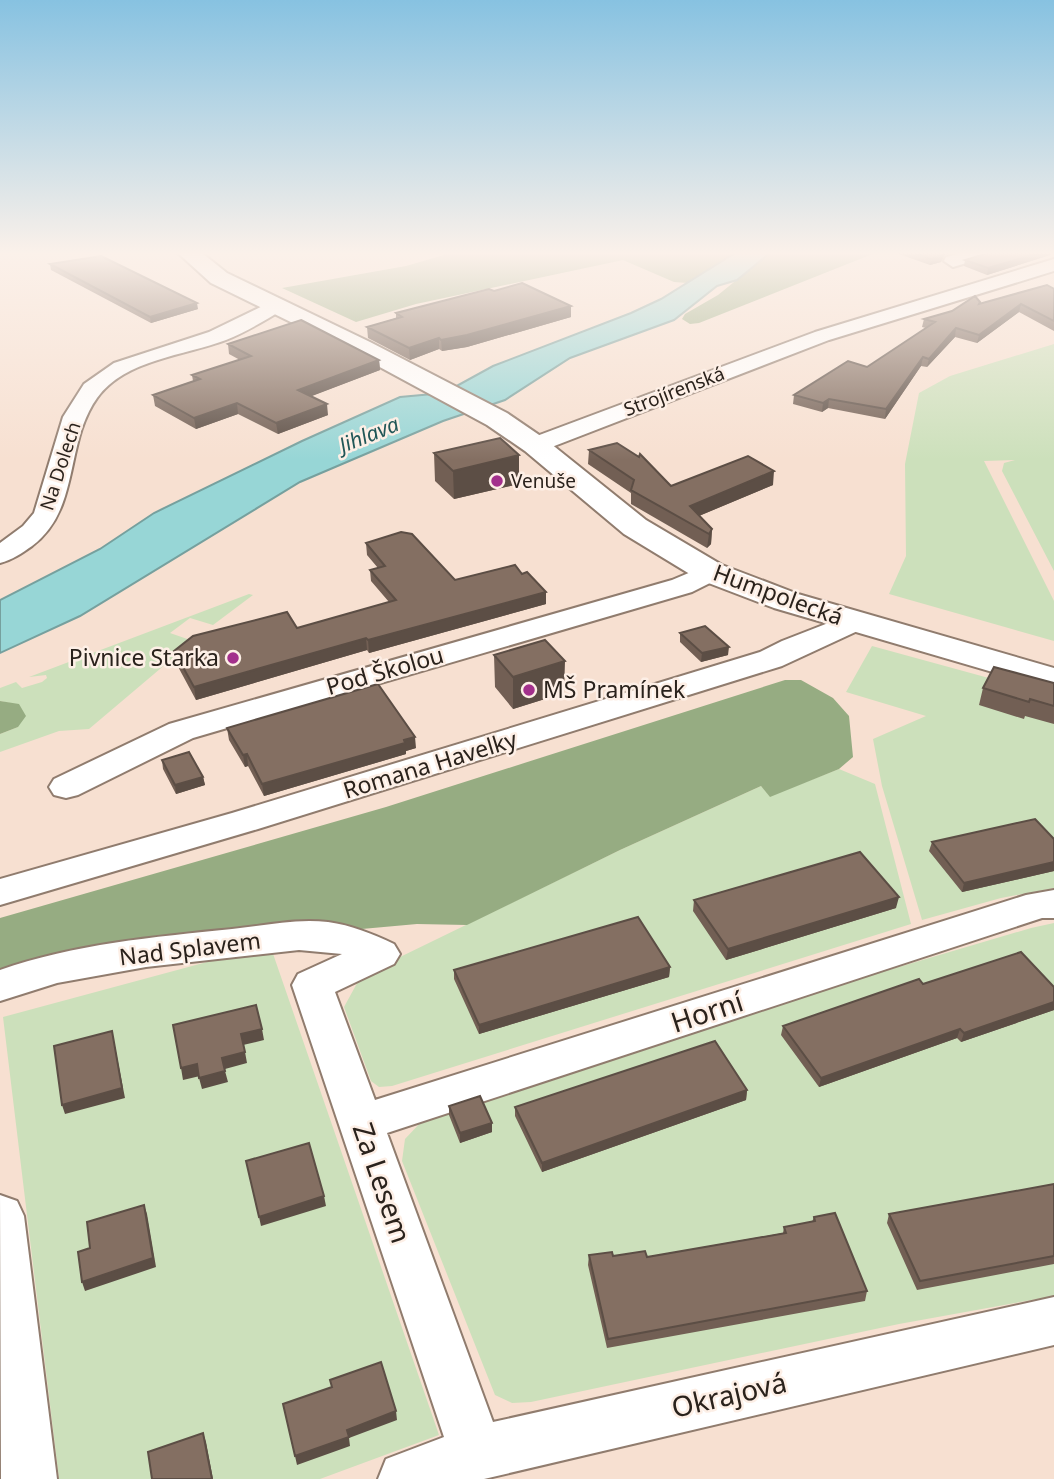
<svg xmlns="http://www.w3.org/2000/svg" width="1054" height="1479" viewBox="0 0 1054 1479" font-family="'Noto Sans',sans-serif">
  <rect width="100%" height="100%" fill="#f7e0d1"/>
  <path fill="#cce0bb" d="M1054,344V571L1002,471L1004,463L1015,460L984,461L1054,601V641L889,594L906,556L905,464L919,393L950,376Z
    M249,594L253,595L213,625L190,618L170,633L193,641L89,729L59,731L0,752V734L18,727L19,705L0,701V688L16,682L22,688L42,682L47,678L46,675L29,677Z
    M872,646L1054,696V888L1001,898L922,920L882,786L873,739L926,716L846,692Z
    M839,769L875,784L911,924L392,1086L379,1087L371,1081L344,1007L361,976L620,850L761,786L770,796Z
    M1054,923V1296L899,1324L531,1402L512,1403L495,1395L402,1161L405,1139L423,1120L865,977L1031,928Z
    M270,945L439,1435L320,1479H59L3,1017Z"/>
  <path fill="#96ac82" d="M451,253H735L688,283L674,282L623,260L416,304L356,322L282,288L406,266Z
    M770,253H875L699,323L690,324L682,319L685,314L718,295Z
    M785,680H801L833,698L849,716L853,757L839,769L770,797L761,786L620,850L467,925L417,924L197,944L0,978V918L386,807Z
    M0,701L19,704L26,716L18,727L0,734Z"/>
  <path fill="#97d6d6" stroke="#76a09e" stroke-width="2" d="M735,253H770L737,280L717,286L674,320L570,358L505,400L443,421L300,482L80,616L0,653V600L100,549L154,513L302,441L400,397L433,394L453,388L493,366L631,313L661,299Z"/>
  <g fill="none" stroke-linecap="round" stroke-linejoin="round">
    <defs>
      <path id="minor" d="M961,253H989L986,257L953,267L944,261L946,257Z
        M1054,259V271L829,340L544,450L535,452L526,450L523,445L526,440L815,332Z
        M275,300L282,302L285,306L282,310C264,321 246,332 226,340C184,356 125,359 97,398C64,444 81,509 32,546C22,553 12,560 0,563V543L23,526L34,513L63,417L84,384L114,363L209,332Z
        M710,564L720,566L724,572L720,578L692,592L193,738L78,795L66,798L54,795L49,787L54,779L169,724L672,580Z
        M854,613L864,616L869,622L864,628L782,666L258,829L0,905V879L232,813L760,652L782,641Z
        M1054,890V918H1042L387,1133L493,1422L1054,1297V1345L484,1479H378L386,1459L444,1437L292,985L298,974L342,954L299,950L146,967L57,983L0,1001V970C75,944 153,937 232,929C264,926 296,918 328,922C351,925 373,934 394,944L400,954L394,964L335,992L375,1100L1026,895Z
        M0,1195L17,1201L24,1216L57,1479H1Z"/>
      <path id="major" d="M178,253H202L227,273L370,342L507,413L545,439L646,520L722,565L798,594L1054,668V690L774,608L698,579L624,534L525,451L487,425L352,352L211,283Z"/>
    </defs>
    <use href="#minor" stroke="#907c6e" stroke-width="4"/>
    <use href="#major" stroke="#907c6e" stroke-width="4"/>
    <use href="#minor" fill="#fff" fill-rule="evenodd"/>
    <use href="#major" fill="#fff" fill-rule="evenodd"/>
  </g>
  <path fill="#725f54" d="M896,253H951L945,254L941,262L930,265Z
    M1050,255L987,275L964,266L965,260Z
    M50,264L198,309L151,323L51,270Z
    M1054,289V331L1019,312L977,343L955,337L927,367L921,366L885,419L828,408L822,412L793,404L794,395L867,367L926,328L922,327L924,319L980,303Z
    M396,313L571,317L467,347L442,351L439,349L410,360L368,338L367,327L396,318Z
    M228,344L379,360L380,370L311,396L328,415L278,434L238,414L196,429L155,406L153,395L193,381L192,375L240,360L229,354Z
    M589,450L671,486L773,485L699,516L712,529L711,544L707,548L631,504V493L588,464Z
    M434,453L519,455V484L454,499L435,481Z
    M366,543L455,580L546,604L369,653L367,650L196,700L176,663L174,651L297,628L389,602L371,581L370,570L378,568L367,555Z
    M680,633L728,655L701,662L680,642Z
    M494,655L564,693L513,709L495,687Z
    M1054,683V724L1025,716L1024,719L979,705L983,688Z
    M227,728L416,748L406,751V754L264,796L248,766L245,767L229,740Z
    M162,760L203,777L205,785L176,794L163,769Z
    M1054,839V871L962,892L929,851L932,842Z
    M694,900L896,908L726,960L693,911Z
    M670,967L669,977L479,1034L454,979V970Z
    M923,984L1054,987V1010L961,1042L957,1038L819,1087L781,1035L783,1026Z
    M747,1090L746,1100L542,1172L515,1116V1107Z
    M449,1106L492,1132L460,1143L449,1115Z
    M1054,1184V1264L917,1290L887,1223L889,1214Z
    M814,1217L867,1291L865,1301L607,1348L588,1265L589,1255L647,1257L783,1233L784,1227L812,1222Z"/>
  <path fill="#5c4e45" d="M944,253H951L945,254L941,262L930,265L931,259Z
    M1039,253H1051L1050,255L987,275L988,268Z
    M197,303L198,309L151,323L150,317Z
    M1021,304L1019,312L977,343L979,335Z
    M571,306V317L467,347L442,351L441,340Z
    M956,328L955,337L927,367L929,359Z
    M439,338V349L410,360L409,348Z
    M923,357L921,366L885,419L886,409Z
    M379,360L380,370L299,401L298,390Z
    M829,399L828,408L822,412L823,403Z
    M237,403L238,414L196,429L194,418Z
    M327,404L328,415L278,434L276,423Z
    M519,455V484L454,499L453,471Z
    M774,471L773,485L689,520L690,506Z
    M712,529L711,544L707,548L709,534Z
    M546,592V604L369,653L368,640Z
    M366,638L367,650L196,700L194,687Z
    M729,647L728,655L701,662L702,653Z
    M565,661L564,693L513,709V677Z
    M415,737L416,748L406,751V754L264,796L262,784Z
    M247,754L248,766L245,767L243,755Z
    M203,777L205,785L176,794L175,785Z
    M1054,862V871L962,892L964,883Z
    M899,897L896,908L726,960L728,949Z
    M670,967L669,977L479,1034V1025Z
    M1054,1002V1010L961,1042L964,1033Z
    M262,1029L264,1040L243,1045L241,1034Z
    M960,1029L957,1038L819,1087L821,1078Z
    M112,1031L125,1098L65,1114L62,1105Z
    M245,1052L247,1063L225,1069L222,1058Z
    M197,1064L200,1076L183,1080L181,1068Z
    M225,1071L228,1082L202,1089L199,1078Z
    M747,1090L746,1100L542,1172V1163Z
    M492,1123V1132L460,1143V1133Z
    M324,1196L326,1206L261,1226L259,1217Z
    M144,1205L147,1214L156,1267L85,1291L82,1282Z
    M396,1411L397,1420L349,1438L350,1446L297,1465L295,1456L347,1430Z
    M203,1433L206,1442L213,1479H212Z"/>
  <path fill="#846f62" stroke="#5c4e45" stroke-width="2" d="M914,253H944L943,255L931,259Z
    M988,253H1039L988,268L965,260Z
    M101,256L197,303L150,317L50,264Z
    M522,283L571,306L467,335L441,340L439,338L409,348L367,327L402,317L396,313L489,289L494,291Z
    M1047,285L1054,289V321L1021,304L979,335L956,328L929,359L923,357L886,409L829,399L823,403L794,395L848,361L867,367L935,322L924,319L952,311L975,296L980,302L979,304Z
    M301,320L379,360L298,390L327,404L276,423L237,403L194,418L153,395L200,379L192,375L251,356L228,344Z
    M500,438L519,455L453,471L434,453Z
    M617,443L639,457L640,454L671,486L748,456L774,471L690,506L712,529L709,534L631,490L634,480L589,450Z
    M401,532L412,534L455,580L515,565L522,574L527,572L546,592L368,640L366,638L194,687L174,651L193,636L287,612L297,628L396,600L370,570L385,566L366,543Z
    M705,626L729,647L702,653L680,633Z
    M545,640L565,661L513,677L494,655Z
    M994,667L1054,683V706L1030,699L1029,702L983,688Z
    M378,684L415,737L404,740L405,743L262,784L247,754L243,755L227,728Z
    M189,752L203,777L175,785L162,760Z
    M1035,819L1054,839V862L964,883L932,842Z
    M860,852L899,897L728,949L694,900Z
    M638,917L670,967L479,1025L454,970Z
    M1021,952L1054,987V1002L964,1033L960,1029L821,1078L783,1026L919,979L923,984Z
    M256,1005L262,1029L241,1034L245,1052L222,1058L225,1071L199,1078L197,1064L181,1068L173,1025Z
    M112,1031L122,1088L62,1105L54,1046Z
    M715,1041L747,1090L542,1163L515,1107Z
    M480,1096L492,1123L460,1133L449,1106Z
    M309,1143L324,1196L259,1217L246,1161Z
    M1054,1184V1256L920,1281L889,1214Z
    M144,1205L153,1258L82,1282L78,1252L90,1248L87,1222Z
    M835,1213L867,1291L608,1339L589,1255L612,1252L613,1256L645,1251L647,1257L786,1233L784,1227L815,1221L814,1217Z
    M381,1362L396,1411L347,1430L349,1437L295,1456L283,1404L332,1387L330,1380Z
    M203,1433L212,1479H152L148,1452Z"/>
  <linearGradient id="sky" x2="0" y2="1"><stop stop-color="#87c2e1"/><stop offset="0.55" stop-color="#fbf1ea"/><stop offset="1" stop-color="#fbf1ea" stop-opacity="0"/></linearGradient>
  <rect width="1054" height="460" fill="url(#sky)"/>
  <g fill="#a3308c" stroke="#fdefe6" stroke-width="2.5">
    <circle cx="497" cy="481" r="7"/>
    <circle cx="233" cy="658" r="7"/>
    <circle cx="529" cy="690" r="7"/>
  </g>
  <g text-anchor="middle" stroke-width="5" stroke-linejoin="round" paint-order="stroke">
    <g font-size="19" fill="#2a221c" stroke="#fdefe6">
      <text transform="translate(674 391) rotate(-21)" y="7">Strojírenská</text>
      <text transform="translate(60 466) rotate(-72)" y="7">Na Dolech</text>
    </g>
    <g font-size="19" fill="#2a221c" stroke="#fdefe6" text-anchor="start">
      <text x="511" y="488">Venuše</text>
    </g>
    <g font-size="21" font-style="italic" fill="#215758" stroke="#fdefe6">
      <text transform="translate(369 435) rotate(-22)" y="7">Jihlava</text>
    </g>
    <g font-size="23" fill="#2a221c" stroke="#fdefe6">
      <text transform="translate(778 595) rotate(20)" y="8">Humpolecká</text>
      <text transform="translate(385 671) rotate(-16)" y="8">Pod Školou</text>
      <text transform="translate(430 765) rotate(-17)" y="8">Romana Havelky</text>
      <text transform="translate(190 949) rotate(-7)" y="8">Nad Splavem</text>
    </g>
    <g font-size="23" fill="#2a221c" stroke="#fdefe6" text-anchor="end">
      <text x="219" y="666">Pivnice Starka</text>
      <text x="543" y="698" text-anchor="start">MŠ Pramínek</text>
    </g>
    <g font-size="28" fill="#2a221c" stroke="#fdefe6">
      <text transform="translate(707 1012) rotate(-18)" y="10">Horní</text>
      <text transform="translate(382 1183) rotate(71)" y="10">Za Lesem</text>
      <text transform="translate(729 1395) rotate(-13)" y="10">Okrajová</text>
    </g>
  </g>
</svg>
